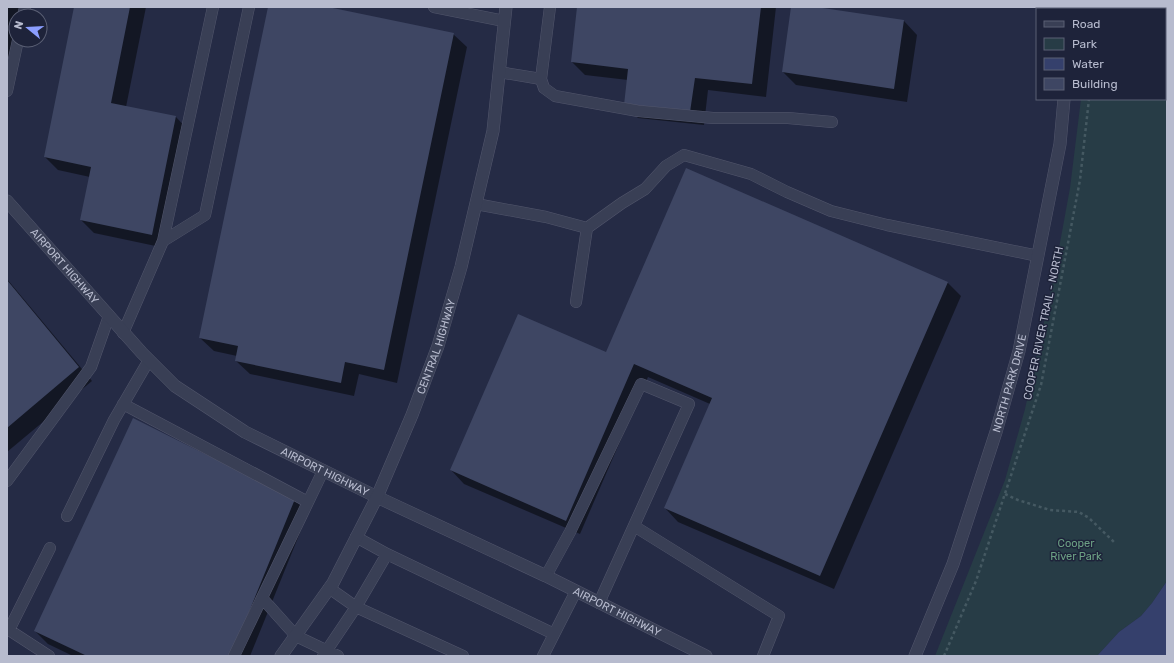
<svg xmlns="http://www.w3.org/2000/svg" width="1174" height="663" viewBox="0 0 1174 663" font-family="Rubik,sans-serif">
  <rect width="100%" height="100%" fill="#252b45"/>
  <path fill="#273c46" d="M1090,7H1167V581L1152,603L1141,616L1119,632L1097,656H935L1005,480L1025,409L1053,281L1070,188L1081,99H1165V9H1090Z"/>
  <path fill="#35406c" d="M1167,581V656H1097L1119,632L1141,616L1152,603Z"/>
  <path fill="#0007" d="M7,7H25L23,16H16V40L12,64L7,63Z
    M75,7H146L126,107L176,117L189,131L165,248L94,233L81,220L90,177L58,170L45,157Z
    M269,7H324L453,34L467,47L397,383L359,374L354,396L250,374L236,361L237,356L214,351L200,338Z
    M578,7H776L766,97L708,90L704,125L638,118L625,104L628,80L585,75L572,62Z
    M792,7H810L904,21L917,35L907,102L796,85L783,72Z
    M686,169L948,283L961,296L834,589L678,522L665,508L710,404L648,377L580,534L464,484L451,470L607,354Z
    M7,279L92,381L7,452Z
    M295,500L308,513L250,656H73L48,644L35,631Z"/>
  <path fill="#3e4663" d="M74,7H130L111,103L176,116L152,235L80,220L91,167L44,157Z
    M268,7H328L454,33L384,370L345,362L341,383L235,361L238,346L199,338Z
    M577,7H761L752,84L695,78L690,112L624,105L628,69L571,62Z
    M791,7H816L904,20L894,89L782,72Z
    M686,168L948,282L820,576L664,508L712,398L634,364L566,521L450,470L518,314L606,352Z
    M7,280L79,367L7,428Z
    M133,418L295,499L231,656H87L34,631Z"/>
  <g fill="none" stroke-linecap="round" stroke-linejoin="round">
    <defs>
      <path id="service" d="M434,7L504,21
        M550,7L541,79L544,88L555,96L638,111L713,118H788L832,122
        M23,16L25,7
        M499,72L541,79
        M7,91L18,40
        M476,204L546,217L587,228L576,302
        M587,228L622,203L645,189L666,166L684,155L751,174L787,192L831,211L887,225L1038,256
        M163,241L205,215L249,7
        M123,333L163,241L213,7
        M123,404L308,502
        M7,481L91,367L109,316
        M67,516L114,420L149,360
        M634,526L779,616L763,656
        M356,537L387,554
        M546,576L570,532L641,384L689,404L599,603
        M329,588L356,607L463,656
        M262,598L296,636L338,656
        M49,656L9,630L50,548
        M234,656L323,471
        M323,656L356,607L387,554L554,634
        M543,656L576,591"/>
      <g id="minor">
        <path id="s1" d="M7,201L142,353L175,386L245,432L377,497L546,576L706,656"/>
        <path id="s2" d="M281,656L333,583L377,497L412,415L438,346L461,267L493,131L506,7"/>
      </g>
      <g id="tertiary">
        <path d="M1072,9V7"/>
        <path id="s3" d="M915,656L953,564L996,432L1019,351L1060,144L1064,99"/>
      </g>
    </defs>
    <use href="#service" stroke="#52566c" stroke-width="12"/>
    <use href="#minor" stroke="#52566c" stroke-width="13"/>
    <use href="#tertiary" stroke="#52566c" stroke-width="13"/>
    <path stroke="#455962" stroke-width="2.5" stroke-dasharray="3 3" stroke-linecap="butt" d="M1098,9L1099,7
      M1005,494L1018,500L1050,510L1079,512L1089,518L1114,542
      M944,656L976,581L1041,385L1080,180L1089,99"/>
    <use href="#service" stroke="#393f55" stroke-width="11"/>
    <use href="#minor" stroke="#393f55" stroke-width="12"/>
    <use href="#tertiary" stroke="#393f55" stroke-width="12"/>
  </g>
  <g text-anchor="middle" stroke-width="3" stroke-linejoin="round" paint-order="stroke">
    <g font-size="11" fill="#b7bbce" stroke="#1e233a">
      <text dy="4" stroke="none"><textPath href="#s1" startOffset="87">AIRPORT HIGHWAY</textPath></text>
      <text transform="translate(1043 323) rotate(-78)" y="4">COOPER RIVER TRAIL - NORTH</text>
      <text dy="4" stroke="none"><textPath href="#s2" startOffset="348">CENTRAL HIGHWAY</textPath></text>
      <text dy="4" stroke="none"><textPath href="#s3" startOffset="289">NORTH PARK DRIVE</textPath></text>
      <text dy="4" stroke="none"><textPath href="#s1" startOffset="423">AIRPORT HIGHWAY</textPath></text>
      <text dy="4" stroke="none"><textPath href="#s1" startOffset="747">AIRPORT HIGHWAY</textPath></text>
    </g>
    <g font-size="11" fill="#6ca184" stroke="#1e233a">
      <text x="1076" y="547">Cooper<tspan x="1076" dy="13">River Park</tspan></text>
    </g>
  </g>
  <rect width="1174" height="663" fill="none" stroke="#b7bbce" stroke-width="16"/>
  <rect x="1036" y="8" width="130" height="92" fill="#1e233a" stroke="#5b6075"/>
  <rect x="1044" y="21" width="20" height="6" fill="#393f55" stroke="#5b6075"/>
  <text x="1072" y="28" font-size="12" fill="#b7bbce">Road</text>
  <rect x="1044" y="38" width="20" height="12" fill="#273c46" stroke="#5b6075"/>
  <text x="1072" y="48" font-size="12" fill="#b7bbce">Park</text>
  <rect x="1044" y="58" width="20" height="12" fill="#35406c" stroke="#5b6075"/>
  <text x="1072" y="68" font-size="12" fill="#b7bbce">Water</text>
  <rect x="1044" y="78" width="20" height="12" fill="#3e4663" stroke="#5b6075"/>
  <text x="1072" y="88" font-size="12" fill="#b7bbce">Building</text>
  <g transform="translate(28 28) rotate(288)"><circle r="19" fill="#1e233a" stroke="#5b6075"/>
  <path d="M0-3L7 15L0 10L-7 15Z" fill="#8b9eff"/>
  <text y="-6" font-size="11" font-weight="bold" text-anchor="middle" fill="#b7bbce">N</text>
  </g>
</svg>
